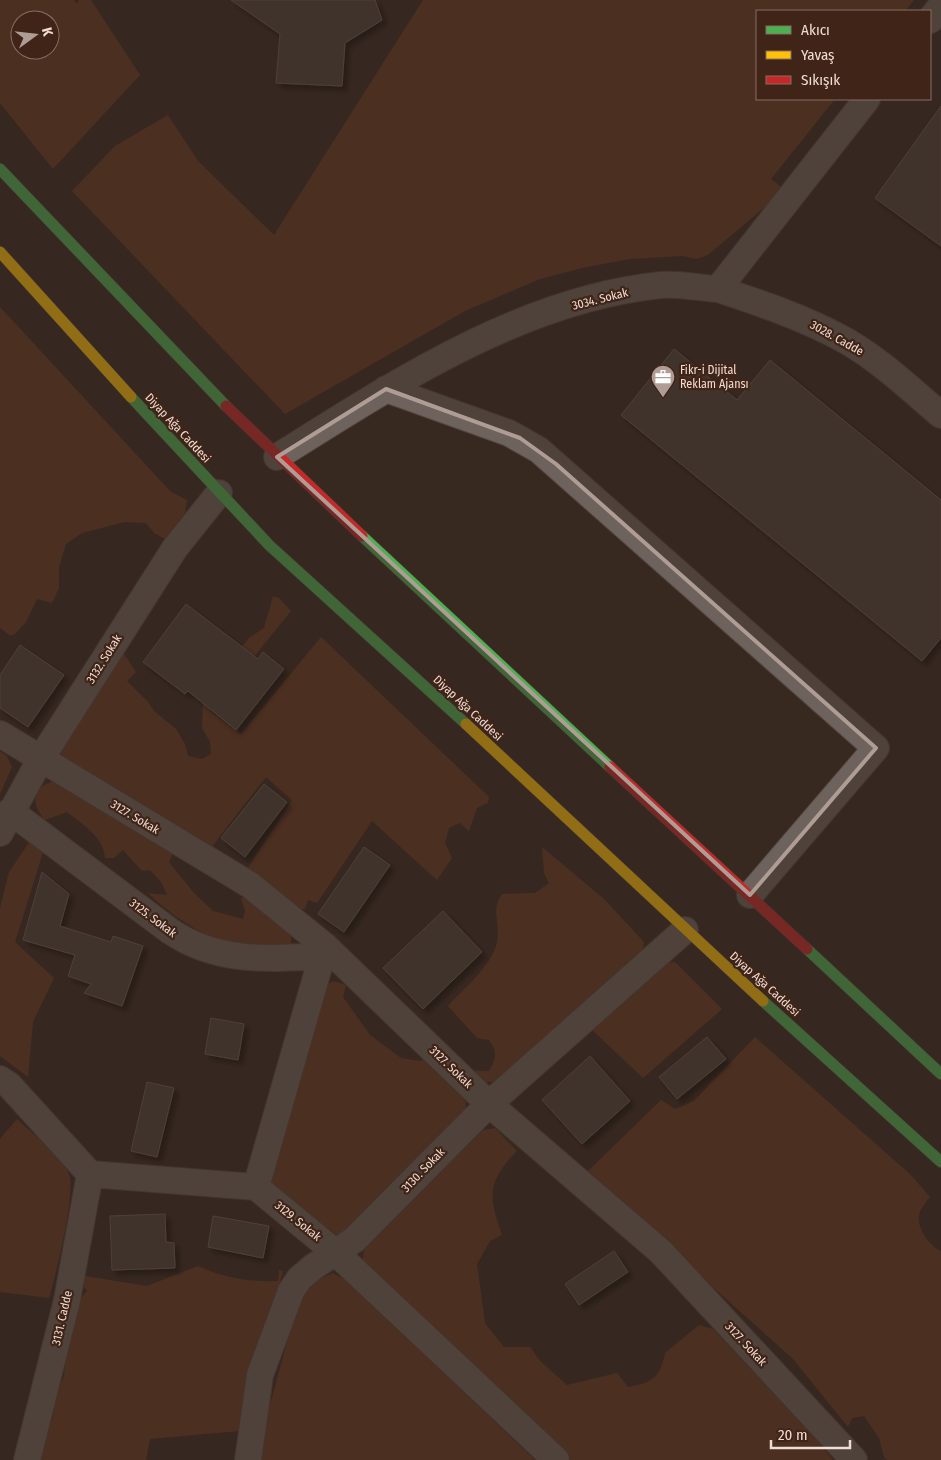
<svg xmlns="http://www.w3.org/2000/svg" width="941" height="1460" viewBox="0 0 941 1460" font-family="'Fira Sans Condensed',sans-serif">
  <defs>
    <filter id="shadow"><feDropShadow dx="4.5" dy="4.5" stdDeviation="2.5" flood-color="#0009"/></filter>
  </defs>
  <rect width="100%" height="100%" fill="#372820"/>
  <path fill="#653822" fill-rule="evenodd" d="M0,0H74L77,4L79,0H91L140,75L53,169L0,103ZM20,20H50V50H20Z
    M423,0H914L905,11H757V99H835L771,179L785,190L708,255L696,259L683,256L630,259L582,268L540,279L465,311L285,414L72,191L115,146L168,115L198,161L274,235Z
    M0,307L171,492L187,500L185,513L165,539L154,533L146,523L125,522L82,533L66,544L59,567V588L52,603L37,599L26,622L14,635H9L0,628Z
    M273,596L279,598L291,611L210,711L241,734L321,637L489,797L488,803L477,808L469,831L460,823L449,828L445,843L452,858L437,880L372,821L317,903L308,900L305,909H297L247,869L292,800L266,777L210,849L60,760L59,747L124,654L136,672L127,681L148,702L154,711L176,729L185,744L188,756L202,759L211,754L210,742L202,728L203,702L237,652L250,637L264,628Z
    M0,751L7,756L12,767L0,794Z
    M54,781L174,851L169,862L194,893L213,911L243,919L245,910L241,899L245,895L291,932V945C276,946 259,949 244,947C211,942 172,917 148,893L167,895L161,882L150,870L142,871L123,850L114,858H105C104,837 82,824 67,812L45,820C31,804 31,787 54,781Z
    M30,841L44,849L15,942L54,978L33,1022L28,1077L0,1056V908L9,872Z
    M542,847L604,899L644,942L642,955L623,967L590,1001L500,1082H481L465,1070L489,1071C496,1058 498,1053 489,1040L477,1038L448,1006C464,988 492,966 497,942C501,922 490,912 502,894L535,893L549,883L544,873Z
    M675,962L722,1009L643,1078L590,1028L663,963Z
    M333,981L346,985L343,997L370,1035L401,1058L420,1061L428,1056L466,1102L465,1115L345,1234H335L283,1194L269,1180L324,987Z
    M755,1037L911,1175L930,1197C926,1202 920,1209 919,1215C917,1229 929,1245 941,1251V1460H888L884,1457L879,1438L864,1416L852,1418L848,1427L793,1359L586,1173L661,1100L675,1109L694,1101Z
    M17,1119C30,1132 67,1159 70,1178C74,1199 56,1276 49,1298L0,1292V1139Z
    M495,1128L517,1151C487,1182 488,1195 502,1235L490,1241L477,1264L485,1323L504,1347H530L541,1362L567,1385L617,1373L628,1387C652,1383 660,1378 665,1353L699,1325L713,1329L811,1432L833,1460H568L362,1264L365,1244L483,1130Z
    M198,1266C224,1278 249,1282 278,1281L279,1270L283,1271L239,1431L150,1439L146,1460H36L47,1426L52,1420L57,1392L64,1376L67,1345L75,1305L87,1291L83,1285L85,1276L147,1286Z
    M333,1273L345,1280L535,1460H258L262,1434L299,1298L317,1280Z"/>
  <path fill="#4c3f38" stroke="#6b5e57" filter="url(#shadow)" d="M231,0H375L382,20L345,43L342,86L276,83L280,34Z
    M941,106V246L875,198Z
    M674,349L737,400L770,360L941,500V638L922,661L621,415Z
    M186,604L258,659L263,652L284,669L236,730L188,691L185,694L143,662Z
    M20,645L64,675L28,727L0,708V675Z
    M264,784L287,802L245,857L221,838Z
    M364,847L390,865L344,932L318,914Z
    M42,872L69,894L60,926L111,942L113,936L143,946L122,1006L84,993L91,984L68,976L75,955L23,940Z
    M443,911L482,952L423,1009L383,968Z
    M211,1018L244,1024L238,1060L205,1054Z
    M707,1037L726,1059L677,1099L659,1077Z
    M590,1056L630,1101L582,1144L542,1100Z
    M147,1082L174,1088L157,1157L131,1151Z
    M165,1214L166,1242L174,1243L175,1268L112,1270L110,1216Z
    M213,1216L269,1226L263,1258L208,1247Z
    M614,1251L628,1272L579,1305L565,1284Z"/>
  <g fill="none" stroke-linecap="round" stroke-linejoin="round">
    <defs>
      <path id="street" d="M930,20L941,6
        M718,289C760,303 802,317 841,338C878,358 909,388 941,415
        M386,389L509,433L539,450L876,748L750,895
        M277,457C392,385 521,299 661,285C679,283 699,288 718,289L867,99
        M0,734L250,885L325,946L489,1104L661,1252L854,1460
        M10,811L170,931C217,963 267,959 322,956
        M0,833L40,760L175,548L219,493
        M0,1079L9,1085L90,1174L256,1187L336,1253L556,1460
        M256,1187L325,946
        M27,1460L67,1300L90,1174
        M248,1460L260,1375L291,1291L299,1279L313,1267L354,1240L489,1104L685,930"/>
      <path id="fast" d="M0,169L226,406
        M131,397L269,545L466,724
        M362,536L610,767
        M807,949L941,1074
        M763,1001L941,1162"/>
      <path id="slow" d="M0,252L131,397
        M466,724L763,1001"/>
      <path id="jam" d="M226,406L362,536
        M610,767L807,949"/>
    </defs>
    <use href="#street" stroke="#534540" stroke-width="28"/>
    <use href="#fast" stroke="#534540" stroke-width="12"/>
    <use href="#slow" stroke="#534540" stroke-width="12"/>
    <use href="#jam" stroke="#534540" stroke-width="12"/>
    <use href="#street" stroke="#6d625c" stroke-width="26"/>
    <use href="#fast" stroke="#4caf50" stroke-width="11"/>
    <use href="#slow" stroke="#ffc107" stroke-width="11"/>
    <use href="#jam" stroke="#c62828" stroke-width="11"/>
  </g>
  <path d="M0 0H941V1460H0ZM386,389L520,438L556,464L876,748L750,895L277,457Z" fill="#372820" fill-opacity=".55" fill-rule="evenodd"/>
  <path fill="none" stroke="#af9d95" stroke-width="4" stroke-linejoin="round" d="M386,389L520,438L556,464L876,748L750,895L277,457Z"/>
  <defs>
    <symbol id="office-pin" viewBox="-11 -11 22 30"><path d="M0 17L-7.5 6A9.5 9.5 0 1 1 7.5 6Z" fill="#af9d95" stroke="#402417"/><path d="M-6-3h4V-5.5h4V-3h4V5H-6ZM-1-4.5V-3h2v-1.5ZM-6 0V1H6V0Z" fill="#fff"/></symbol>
  </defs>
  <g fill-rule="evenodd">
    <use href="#office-pin" x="649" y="363" width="28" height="38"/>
  </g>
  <g text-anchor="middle" stroke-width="4.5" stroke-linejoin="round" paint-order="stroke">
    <g font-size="12" fill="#efdcd4" stroke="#402417">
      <text transform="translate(600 299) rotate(-14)" y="4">3034. Sokak</text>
      <text transform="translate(837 338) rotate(29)" y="4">3028. Cadde</text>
      <text transform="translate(178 428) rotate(47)" y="4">Diyap Ağa Caddesi</text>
      <text transform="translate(104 659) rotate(-58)" y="4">3132. Sokak</text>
      <text transform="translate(468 708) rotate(43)" y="4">Diyap Ağa Caddesi</text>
      <text transform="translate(135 817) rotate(31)" y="4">3127. Sokak</text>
      <text transform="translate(153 918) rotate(37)" y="4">3125. Sokak</text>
      <text transform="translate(765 984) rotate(42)" y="4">Diyap Ağa Caddesi</text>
      <text transform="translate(451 1067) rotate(44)" y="4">3127. Sokak</text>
      <text transform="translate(423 1170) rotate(-46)" y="4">3130. Sokak</text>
      <text transform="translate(298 1221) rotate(39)" y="4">3129. Sokak</text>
      <text transform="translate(62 1318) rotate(-77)" y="4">3131. Cadde</text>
      <text transform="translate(746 1344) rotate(47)" y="4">3127. Sokak</text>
    </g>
    <g font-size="12" fill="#efdcd4" stroke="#402417" text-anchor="start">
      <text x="680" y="374">Fikr-i Dijital<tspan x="680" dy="14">Reklam Ajansı</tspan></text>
    </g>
  </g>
  <rect x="756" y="10" width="175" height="90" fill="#402417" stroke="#866e63"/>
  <rect x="766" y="26" width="25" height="8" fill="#4caf50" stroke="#866e63"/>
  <text x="801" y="35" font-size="15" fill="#efdcd4">Akıcı</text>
  <rect x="766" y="51" width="25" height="8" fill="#ffc107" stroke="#866e63"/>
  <text x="801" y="60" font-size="15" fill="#efdcd4">Yavaş</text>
  <rect x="766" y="76" width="25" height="8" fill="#c62828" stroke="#866e63"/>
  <text x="801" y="85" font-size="15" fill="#efdcd4">Sıkışık</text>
  <g transform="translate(35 35) rotate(75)"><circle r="24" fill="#402417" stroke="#866e63"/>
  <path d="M0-4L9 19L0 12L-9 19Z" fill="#af9d95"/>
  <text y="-8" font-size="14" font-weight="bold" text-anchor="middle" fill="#efdcd4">K</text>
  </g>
  <path d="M771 1440v8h79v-8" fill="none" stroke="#efdcd4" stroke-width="2.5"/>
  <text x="778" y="1440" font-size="15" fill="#efdcd4" stroke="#402417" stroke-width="4" paint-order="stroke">20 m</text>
</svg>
